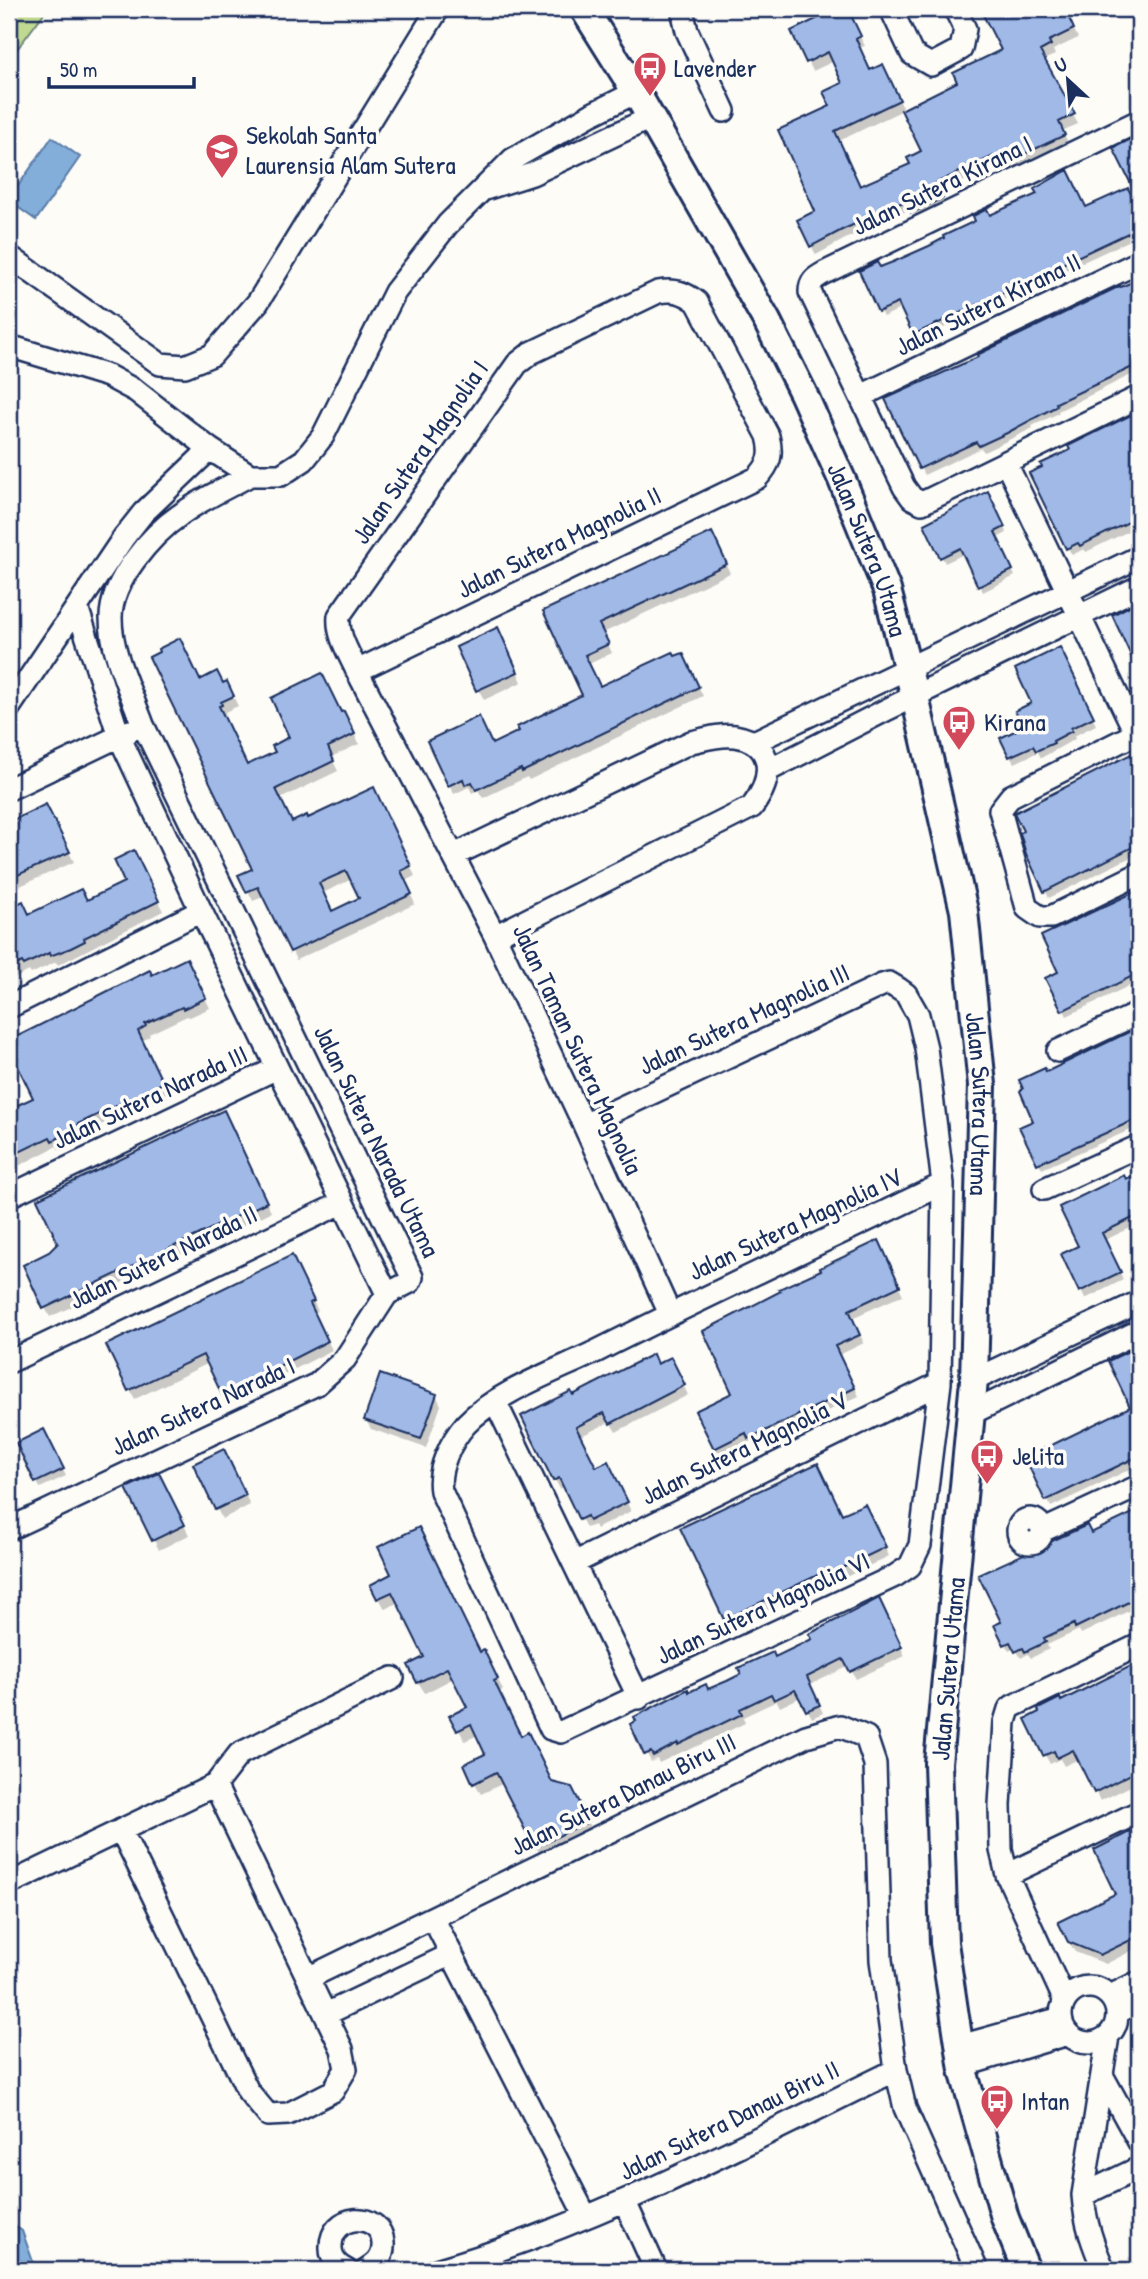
<svg xmlns="http://www.w3.org/2000/svg" width="1148" height="2279" viewBox="0 0 1148 2279" font-family="'Patrick Hand',sans-serif">
  <rect width="100%" height="100%" fill="#fdfcf7"/>
  <filter id="ink" filterUnits="userSpaceOnUse"><feTurbulence type="fractalNoise" baseFrequency=".0143" numOctaves="2"/><feDisplacementMap in="SourceGraphic" scale="14" xChannelSelector="R" yChannelSelector="G"/><feConvolveMatrix kernelMatrix="1 2 1 2 8 2 1 2 1" color-interpolation-filters="sRGB"/></filter>
  <g filter="url(#ink)">
    <path fill="#c1da91" stroke="#6e8478" stroke-width="2" d="M9,9H47L9,60Z"/>
    <path fill="#83aeda" stroke="#597ba8" stroke-width="2" d="M52,137L80,157L36,220L9,201V199Z
      M9,2222L22,2231L36,2270H9Z"/>
    <path fill="#0003" fill-rule="evenodd" d="M841,9H846L865,46L859,48L870,72L887,75L904,110L960,83L1003,51L982,9H1064L1078,38L1053,50L1055,55L1043,60L1078,124L1062,131L1069,144L1011,171L1006,161L940,193L947,207L918,221L911,209L847,238L816,255L799,221L817,212L833,107L845,84L834,61L813,71L793,32ZM903,110L923,152L912,165L860,188L839,141Z
      M1128,190L1139,212V236L1064,271L1065,273L1027,294L1025,290L918,340L902,308L883,317L861,272L894,264L990,217L1086,210Z
      M1139,280V371L1058,411L1059,413L1032,426L1033,428L984,452L981,448L924,475L887,400Z
      M1139,412V526L1086,552L1084,549L1072,555L1068,548L1072,451L1071,447Z
      M991,499L1007,533L997,538L1015,576L983,592L964,554L945,563L942,557Z
      M716,543L730,573L603,633L612,653L589,664L600,688L675,658L687,663L703,696L529,780L527,777L483,798L478,790L472,793L469,787L454,794L429,742L492,746L585,696L545,611Z
      M503,639L522,682L484,700L458,648Z
      M1064,657L1096,725L1074,736L1075,739L1041,758L1038,752L1015,763L1010,756L1026,728L1034,704Z
      M200,682L223,685L231,692L238,706L225,712L226,715L223,716L247,767L277,753L341,714L349,722L359,744L331,757L338,771L280,799L292,824L379,799L415,876L405,881L415,904L296,960L265,896L253,901L241,876L254,870ZM352,879L361,899L333,913L323,893Z
      M1139,753V853L1049,898L1027,853L1026,832L1017,814Z
      M46,806L74,862L20,886L14,874L9,876V824Z
      M139,862L163,911L58,965L56,962L31,974L29,971L9,981V910L22,903L29,916L87,902L127,883Z
      M1139,891V981L1067,1016L1048,979L1061,972L1043,937Z
      M192,970L210,1008L190,1017L187,1016L149,1034L150,1036L142,1041L163,1085L140,1096V1100L164,1088L167,1093L158,1097L160,1100L148,1105L147,1103L82,1134L84,1138L59,1150L57,1146L9,1171V1111L35,1098L152,977Z
      M1136,1031L1139,1035V1126L1042,1169L1022,1128L1036,1121L1046,1074Z
      M229,1122L271,1212L50,1317L45,1308L50,1254Z
      M1139,1175V1224L1105,1240L1123,1280L1085,1299L1063,1255L1080,1247L1126,1181Z
      M883,1251L903,1295L852,1318L864,1343L839,1355L859,1396L755,1446L752,1441L720,1456L715,1448L734,1394Z
      M297,1267L318,1311L314,1313L332,1350L229,1403L209,1363L135,1399L130,1390Z
      M1139,1347V1465L1051,1507L1027,1459L1133,1408L1111,1362Z
      M657,1366L675,1368L688,1395L616,1432L610,1422L579,1437L596,1469L612,1473L631,1511L596,1529L594,1525L586,1528L565,1486L560,1489L555,1480L573,1397Z
      M436,1395L441,1405L426,1448L371,1429L365,1419Z
      M47,1438L66,1476L40,1488L18,1444Z
      M229,1460L250,1505L222,1519L195,1465Z
      M164,1485L189,1535L159,1550L154,1540Z
      M1139,1512V1606L1081,1634L1079,1630L1047,1645L1049,1649L1031,1658L1028,1654L1021,1658L1015,1648L1009,1651L1006,1644L1003,1623L1091,1535Z
      M869,1515L889,1556L836,1582L834,1579L731,1628L683,1529Z
      M394,1575L490,1663L503,1690L499,1692L521,1738L552,1784L577,1800L593,1833L542,1858L504,1783L481,1794L475,1783L487,1754L478,1735L465,1741L452,1717L469,1708L454,1678L425,1693L418,1682L427,1658L399,1602L385,1609L379,1598Z
      M882,1608L905,1656L856,1679L849,1666L810,1685L823,1713L812,1718L801,1697L780,1707L777,1701L743,1717L745,1723L685,1752L684,1751L659,1763L657,1759L651,1762L632,1725L689,1694L708,1691Z
      M1139,1664V1782L1100,1801L1079,1759L1064,1766L1060,1759L1050,1764L1045,1755L1060,1703Z
      M1139,1829V1947L1106,1964L1075,1952L1069,1942L1118,1894L1096,1850Z
      M1139,2252V2270H1134L1128,2258Z"/>
    <path fill="#a0b9e6" stroke="#1b2f5e" stroke-width="2" fill-rule="evenodd" d="M837,9H848L861,36L856,39L870,70L883,64L900,100L835,131L860,186L910,164L907,158L921,151L901,110L957,82L953,73L1001,50L980,9H1065L1074,29L1049,41L1051,45L1040,51L1075,114L1059,122L1065,135L1005,163L1000,153L936,183L943,198L911,213L905,201L842,230L810,247L797,220L815,211L778,130L830,106L823,92L842,83L828,52L806,63L791,31Z
      M1139,135V200L1113,148Z
      M1068,170L1086,207L1128,188L1139,210V228L1062,264L1063,267L1022,289L1020,285L913,335L898,303L878,312L859,271L877,262L880,267L893,262L929,246L944,238L943,236L975,221L973,216L987,209L990,215L1037,194L1034,189Z
      M1139,279V364L1056,403L1057,406L1007,433L979,446L976,442L919,469L885,399L978,357L977,355L1120,286L1121,287Z
      M1139,411V517L1080,546L1078,543L1066,549L1029,473L1042,467L1040,464L1070,450L1068,446Z
      M988,491L1005,527L995,532L1013,570L978,587L960,548L940,558L924,524Z
      M712,532L727,564L599,624L609,644L585,655L600,686L673,652L675,656L683,653L699,687L522,772L521,769L476,790L472,782L465,785L463,779L448,786L427,741L479,716L492,744L519,731L517,727L582,695L543,611Z
      M1139,601V673L1112,615Z
      M498,627L518,672L476,691L456,647Z
      M180,638L200,680L217,671L223,683L227,681L234,696L221,702L222,705L219,706L247,765L275,752L272,746L289,737L271,698L322,673L341,712L344,711L355,734L328,747L334,761L276,789L292,822L307,815L308,818L374,787L411,866L401,871L412,894L290,952L258,887L246,892L238,875L252,869L149,657L159,652L158,649ZM346,871L359,898L332,911L319,883Z
      M1060,647L1094,717L1071,728L1072,731L1053,741L1054,743L1036,751L1033,746L1009,757L1000,738L1023,727L1015,711L1031,703L1015,669Z
      M1139,750V844L1044,892L1026,854L1020,833L1023,831L1014,813Z
      M46,804L70,852L13,877L9,868V822Z
      M134,850L159,901L84,938L85,941L71,948L50,956L49,953L24,965L22,962L9,969V908L23,901L29,914L81,889L87,900L124,882L114,860Z
      M1139,890V973L1062,1011L1045,978L1058,972L1041,936Z
      M187,958L206,998L183,1009L182,1007L145,1024L146,1026L138,1031L163,1083L154,1087L156,1090L142,1097L141,1094L78,1124L80,1128L52,1141L50,1137L9,1157V1109L33,1098L11,1052L15,1050L10,1040L150,970L152,975Z
      M1137,1028L1139,1033V1118L1037,1164L1019,1127L1033,1121L1020,1091L1023,1089L1019,1080L1045,1068L1046,1072Z
      M224,1110L267,1202L43,1309L23,1265L49,1252L58,1243L37,1199Z
      M1139,1173V1215L1102,1233L1121,1272L1079,1292L1061,1254L1078,1246L1059,1207L1124,1175L1126,1179Z
      M879,1240L900,1286L849,1310L860,1335L835,1346L855,1388L748,1439L746,1433L714,1449L695,1411L732,1393L703,1331L781,1291L779,1289L821,1270L820,1268Z
      M292,1255L314,1301L310,1303L328,1341L222,1395L203,1355L128,1391L106,1345Z
      M1139,1346V1456L1045,1501L1025,1458L1130,1407L1108,1361Z
      M653,1354L657,1364L671,1357L685,1385L610,1424L604,1413L576,1427L596,1467L608,1461L628,1502L589,1521L587,1516L579,1520L559,1478L553,1481L521,1416L571,1391L573,1395Z
      M380,1374L437,1394L421,1439L364,1420Z
      M44,1429L64,1469L35,1483L16,1443Z
      M224,1449L246,1495L215,1510L193,1464Z
      M818,1463L842,1514L865,1504L886,1547L830,1574L828,1570L724,1620L680,1528Z
      M159,1473L185,1525L152,1541L126,1488Z
      M1139,1510V1597L1075,1628L1074,1624L1044,1638L1046,1642L1025,1652L1023,1648L1015,1652L1010,1642L1004,1645L994,1625L1001,1622L978,1575L1087,1525L1091,1533Z
      M419,1527L480,1652L484,1650L498,1679L494,1681L521,1736L528,1732L552,1782L572,1787L589,1821L534,1848L496,1772L473,1784L464,1764L485,1754L471,1724L457,1731L449,1716L467,1707L447,1668L417,1683L408,1665L424,1657L392,1592L377,1599L370,1585L391,1574L378,1547Z
      M879,1598L902,1647L850,1672L843,1659L807,1677L820,1705L806,1711L795,1690L774,1700L771,1694L740,1709L742,1714L678,1745V1743L653,1756L651,1752L644,1755L630,1724L636,1721L634,1717L688,1689L689,1692L706,1684L708,1689L727,1681L741,1674L738,1668L773,1652L775,1657L812,1639L809,1634Z
      M1139,1662V1770L1094,1793L1073,1750L1057,1758L1054,1751L1043,1756L1025,1719L1039,1712L1038,1709L1060,1698L1061,1701Z
      M1139,1827V1936L1100,1955L1068,1942L1058,1922L1115,1894L1094,1850Z"/>
    <g fill="none" stroke-linecap="round" stroke-linejoin="round">
      <defs>
        <path id="minor" d="M682,9L687,31L724,111
          M891,9L912,54L931,65L961,49L965,29L955,9
          M1139,121L824,273C815,278 810,281 810,292L904,487L912,498L922,503L1139,397
          M485,189L532,174L650,118
          M9,256L160,364L185,366L212,355L258,302L438,9
          M9,346L108,376L136,391L210,449L250,475H281L304,460L323,436L395,292L448,224L513,159L592,114L636,92
          M861,396L1139,262
          M1006,463L1136,734
          M77,607L119,736L201,911L387,1294L410,1282L412,1277L143,725C131,692 111,654 111,618C111,581 151,535 180,515C201,499 227,488 250,475
          M357,671L757,478C770,464 773,455 768,436L697,302C684,292 674,289 658,292L531,353L517,364L339,616C337,636 349,653 357,671L495,936L584,1125L670,1314
          M9,708L124,537L143,513L210,449
          M1139,732L1011,796L1000,810L1027,908L1040,917H1051L1139,874
          M754,742L1139,557
          M769,770L886,710L1139,587
          M9,789L130,731
          M454,855L691,742C705,739 720,734 735,736C777,743 773,780 752,807L495,936
          M9,1007L201,911
          M1058,1051L1139,1013
          M584,1125L882,985L889,983L899,989L906,994L918,1015L926,1048L943,1184L940,1383L920,1545L910,1566L895,1576L561,1732L551,1729L441,1491C437,1469 451,1441 466,1424C495,1393 556,1371 595,1352C710,1294 827,1240 943,1184
          M1044,1189L1139,1146
          M9,1196L277,1068
          M9,1362L342,1203
          M974,1380L1139,1302
          M495,1401L639,1698
          M972,1413L1139,1331
          M1018 1531a12 12 0 1 1 24 0a12 12 0 1 1-24 0Z
          M9,1529L317,1384L345,1359L387,1294
          M1042,1531L1139,1486
          M574,1563L940,1383
          M121,1830L248,2091L268,2115L288,2114L333,2091L346,2069L342,2049L215,1785
          M1007,1875L1139,1812
          M9,1884L215,1785L239,1754L393,1678
          M433,1918L586,2217
          M308,1978L806,1736L840,1726L866,1737L875,1764L881,1960L896,2070L905,2108L977,2270
          M1061 2015a28 28 0 1 1 56 0a28 28 0 1 1-56 0Z
          M1110,1996L1139,1982
          M1065,2001L1007,1875L1001,1850L1000,1805L1005,1722L1009,1709L1013,1706L1139,1645
          M1117,2012L1139,2002
          M326,2014L452,1954
          M960,2046L1061,2018
          M962,2066L1068,2034
          M1102,2075L1139,2142
          M1083,2195L1139,2168
          M625,2202L656,2270
          M346,2270C338,2266 331,2259 331,2249C329,2212 381,2210 383,2243C384,2256 378,2263 367,2270
          M436,2270C597,2224 746,2143 896,2070
          M1104,2270C1093,2245 1085,2223 1083,2195L1108,2036"/>
        <g id="tertiary">
          <path id="s1" d="M584,9L636,92L767,321L803,393L842,480L887,590L915,697L964,911L982,1085L974,1380L938,1763L944,1943L963,2070L1005,2218L1026,2270"/>
        </g>
      </defs>
      <use href="#minor" stroke="#1b2f5e" stroke-width="26"/>
      <use href="#tertiary" stroke="#1b2f5e" stroke-width="32"/>
      <use href="#minor" stroke="#fdfcf7" stroke-width="21"/>
      <use href="#tertiary" stroke="#fdfcf7" stroke-width="26"/>
    </g>
  </g>
  <defs>
    <symbol id="bus-pin" viewBox="-11 -11 22 30"><path d="M0 17L-7.5 6A9.5 9.5 0 1 1 7.5 6Z" fill="#d1495b" stroke="#fdfcf7"/><path d="M-5-6H5V4H4V6H2V4H-2V6H-4V4H-5ZM-3.5-4V0h7V-4ZM-3.5 1.2v1.5H-2V1.2ZM2 1.2v1.5H3.5V1.2Z" fill="#fff"/></symbol>
    <symbol id="school-pin" viewBox="-11 -11 22 30"><path d="M0 17L-7.5 6A9.5 9.5 0 1 1 7.5 6Z" fill="#d1495b" stroke="#fdfcf7"/><path d="M0-5L7-2L0 1L-7-2ZM-4 1L0 2.5L4 1V4Q0 6-4 4Z" fill="#fff"/></symbol>
  </defs>
  <g fill-rule="evenodd">
    <use href="#bus-pin" x="631" y="49" width="38" height="52"/>
    <use href="#school-pin" x="203" y="131" width="38" height="52"/>
    <use href="#bus-pin" x="940" y="703" width="38" height="52"/>
    <use href="#bus-pin" x="968" y="1437" width="38" height="52"/>
    <use href="#bus-pin" x="978" y="2082" width="38" height="52"/>
  </g>
  <g text-anchor="middle" stroke-width="7" stroke-linejoin="round" paint-order="stroke">
    <g font-size="26" fill="#1b2f5e" stroke="#fdfcf7" text-anchor="start">
      <text x="674" y="77">Lavender</text>
      <text x="246" y="144">Sekolah Santa<tspan x="246" dy="30">Laurensia Alam Sutera</tspan></text>
      <text x="984" y="731">Kirana</text>
      <text x="1012" y="1465">Jelita</text>
      <text x="1021" y="2110">Intan</text>
    </g>
    <g font-size="26" fill="#1b2f5e" stroke="#fdfcf7">
      <text transform="translate(942 185) rotate(-26)" y="9">Jalan Sutera Kirana I</text>
      <text transform="translate(988 304) rotate(-26)" y="9">Jalan Sutera Kirana II</text>
      <text transform="translate(420 452) rotate(-55)" y="9">Jalan Sutera Magnolia I</text>
      <text transform="translate(559 542) rotate(-26)" y="9">Jalan Sutera Magnolia II</text>
      <text dy="9" stroke="none"><textPath href="#s1" startOffset="612">Jalan Sutera Utama</textPath></text>
      <text transform="translate(744 1019) rotate(-25)" y="9">Jalan Sutera Magnolia III</text>
      <text transform="translate(578 1049) rotate(65)" y="9">Jalan Taman Sutera Magnolia</text>
      <text transform="translate(150 1097) rotate(-25)" y="9">Jalan Sutera Narada III</text>
      <text dy="9" stroke="none"><textPath href="#s1" startOffset="1180">Jalan Sutera Utama</textPath></text>
      <text transform="translate(377 1141) rotate(64)" y="9">Jalan Sutera Narada Utama</text>
      <text transform="translate(795 1224) rotate(-25)" y="9">Jalan Sutera Magnolia IV</text>
      <text transform="translate(163 1257) rotate(-26)" y="9">Jalan Sutera Narada II</text>
      <text transform="translate(203 1406) rotate(-25)" y="9">Jalan Sutera Narada I</text>
      <text transform="translate(744 1448) rotate(-26)" y="9">Jalan Sutera Magnolia V</text>
      <text transform="translate(763 1608) rotate(-25)" y="9">Jalan Sutera Magnolia VI</text>
      <text transform="translate(948 1669) rotate(-85)" y="9">Jalan Sutera Utama</text>
      <text transform="translate(623 1794) rotate(-26)" y="9">Jalan Sutera Danau Biru III</text>
      <text transform="translate(729 2120) rotate(-26)" y="9">Jalan Sutera Danau Biru II</text>
    </g>
  </g>
  <rect width="1148" height="2279" fill="none" stroke="#fdfcf7" stroke-width="35"/>
  <rect x="18" y="18" width="1113" height="2244" fill="none" stroke="#1b2f5e" stroke-width="2.5" filter="url(#ink)"/>
  <g transform="translate(1068 80) rotate(334)" stroke="#fdfcf7" stroke-width="5" paint-order="stroke">
  <path d="M0-5L12 26L0 18L-12 26Z" fill="#1b2f5e"/>
  <text y="-10" font-size="19" font-weight="bold" text-anchor="middle" fill="#1b2f5e">U</text>
  </g>
  <path d="M49 77v10h145v-10" fill="none" stroke="#1b2f5e" stroke-width="3.5"/>
  <text x="60" y="77" font-size="21" fill="#1b2f5e" stroke="#fdfcf7" stroke-width="5" paint-order="stroke">50 m</text>
</svg>
